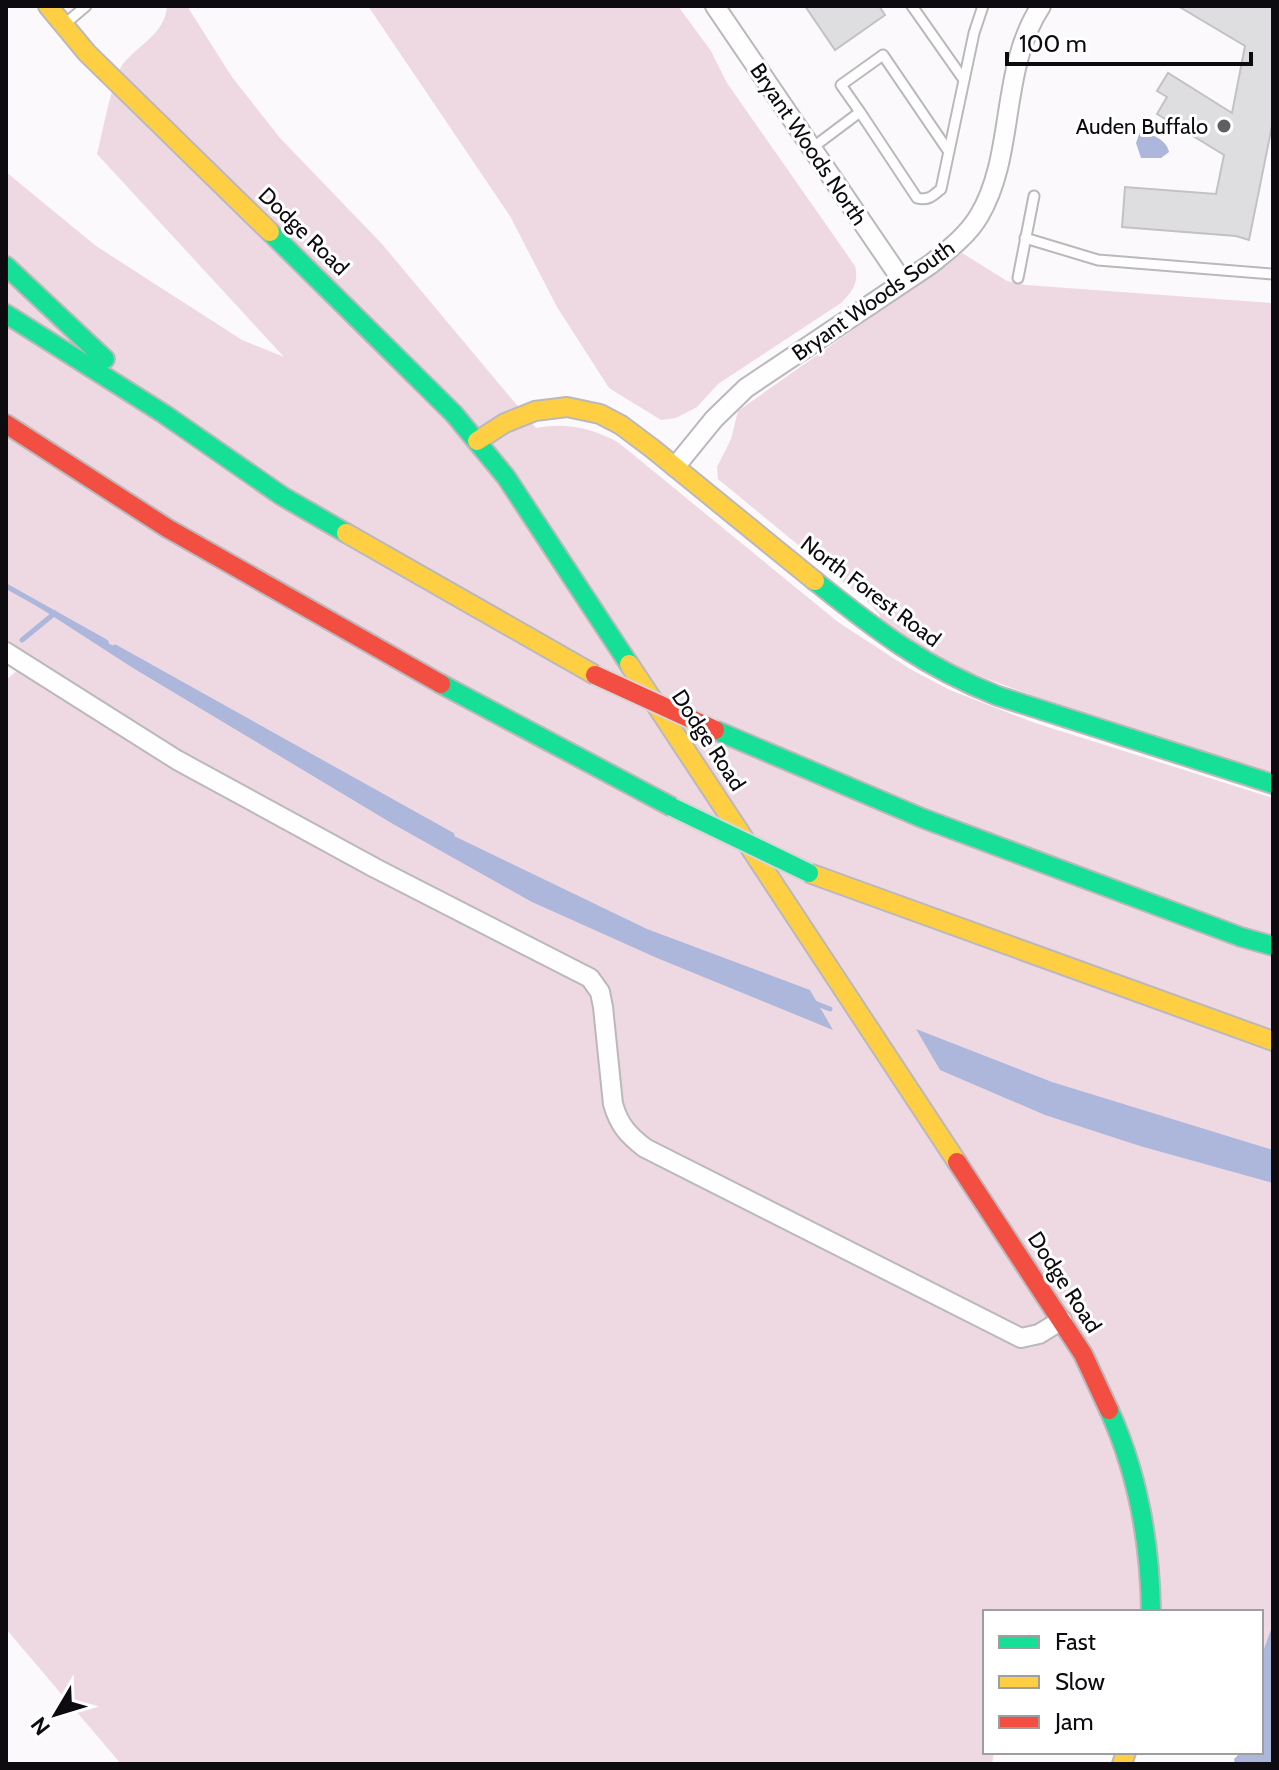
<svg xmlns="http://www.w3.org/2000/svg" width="1279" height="1770" viewBox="0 0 1279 1770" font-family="Cabin,sans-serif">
  <rect width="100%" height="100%" fill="#fbf9fc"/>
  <path fill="#eed9e3" d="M167,6H187L232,77L280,138L382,244L536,428C566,422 593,428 619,443L838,622L910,669L950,690L1035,723L1273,798V1626L1261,1657V1612H985V1752H994L992,1764H121L6,1629V680L26,663L6,646V172L96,246L242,340L284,357L97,154C102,135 113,76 123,64C139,44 165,34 167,6Z
    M368,6H678L711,51L727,83L855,266C859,283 853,291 841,303L718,384L697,407L676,418L661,420L609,388L557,307L510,216Z
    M962,253L1007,281L1026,285L1273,303V774L1044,700L958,668L882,623L879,614L870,604L718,479L717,467L731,439L738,411Z"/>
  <path fill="#acb7db" d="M1140,132C1151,133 1167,140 1169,152L1161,158H1141L1136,143Z
    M6,586L452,835L647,929L810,990L833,1030L657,958L532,902L393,824L133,668Z
    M916,1029L1052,1082L1273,1150V1183L1140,1146L1045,1115L940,1070Z
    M1273,1624V1764H1235L1234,1759L1241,1752H1261V1657Z"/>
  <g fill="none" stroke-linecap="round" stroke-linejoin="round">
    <path stroke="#acb7db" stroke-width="5" d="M6,586L106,642
      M22,640L55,613
      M115,647L452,835
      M812,1002L830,1009"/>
  </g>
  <path fill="#dedee1" stroke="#c2c1c4" stroke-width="2" d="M805,6H879L885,15L835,50Z
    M1178,6H1273V121L1249,240L1236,236L1122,227L1125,187L1216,194L1224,155L1157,114L1167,97L1157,91L1168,73L1232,113L1245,46Z"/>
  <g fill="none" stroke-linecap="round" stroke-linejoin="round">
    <defs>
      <path id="lane" d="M912,6L964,80
        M66,23L86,6
        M860,112L841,85L883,55L949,152
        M812,148L860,112L917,198C928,201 933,196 941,189L974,33L983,6
        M1025,238L1098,260L1273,274
        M1018,278L1034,196"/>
      <path id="street" d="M715,6L903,282
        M675,467L714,419L746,388L931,264C948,250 967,236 979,216C1016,154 999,70 1041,6
        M6,652L177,760L375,868L590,978L600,992L603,1007L613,1104C619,1125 628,1135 645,1148L1021,1338L1039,1334L1062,1320"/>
      <path id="fast" d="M270,232L454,414L506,477L629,664
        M6,266L105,359
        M6,314L164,414L282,496L346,533
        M815,581C876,630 924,667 998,696L1273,784
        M441,684L672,807
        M715,730L922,818L1241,937L1273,946
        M1109,1410C1138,1474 1150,1542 1151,1612"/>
      <path id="slow" d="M48,6L87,53L270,232
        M477,441L505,423L535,411L567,407L600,414L621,425L653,449L815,581
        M346,533L595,675
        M629,664L957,1162
        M809,873L1273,1041
        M1122,1764L1126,1752"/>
      <path id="jam" d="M6,424L167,528L441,684
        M957,1162L1083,1354L1109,1410"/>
    </defs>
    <use href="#lane" stroke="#bbb8bc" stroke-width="13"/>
    <use href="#street" stroke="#bbb8bc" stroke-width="22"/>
    <use href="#fast" stroke="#bbb8bc" stroke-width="22"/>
    <use href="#slow" stroke="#bbb8bc" stroke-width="22"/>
    <use href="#jam" stroke="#bbb8bc" stroke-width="22"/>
    <use href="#lane" stroke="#fefeff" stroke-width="9"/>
    <use href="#street" stroke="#fefeff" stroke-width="18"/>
    <use href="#fast" stroke="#16e098" stroke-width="18"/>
    <use href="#slow" stroke="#ffcf43" stroke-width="18"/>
    <use href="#jam" stroke="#f24e42" stroke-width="18"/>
    <defs>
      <path id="fast-bridge" d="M672,807L809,873"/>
      <path id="jam-bridge" d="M595,675L715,730"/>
    </defs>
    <use href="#fast-bridge" stroke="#d7d5d8" stroke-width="22" stroke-linecap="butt"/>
    <use href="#jam-bridge" stroke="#d7d5d8" stroke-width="22" stroke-linecap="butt"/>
    <use href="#fast-bridge" stroke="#16e098" stroke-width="18"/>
    <use href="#jam-bridge" stroke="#f24e42" stroke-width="18"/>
  </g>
  <circle fill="#605e62" stroke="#fff" stroke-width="3" cx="1224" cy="126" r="8"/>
  <g text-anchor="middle" stroke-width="6" stroke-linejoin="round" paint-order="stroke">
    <g font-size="22" fill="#0d0b0f" stroke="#fff" text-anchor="end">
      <text x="1208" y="134">Auden Buffalo</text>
    </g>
    <g font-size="22" fill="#0d0b0f" stroke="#fff">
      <text transform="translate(809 144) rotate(56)" y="8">Bryant Woods North</text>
      <text transform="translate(304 231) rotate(44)" y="8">Dodge Road</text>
      <text transform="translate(873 300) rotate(-35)" y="8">Bryant Woods South</text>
      <text transform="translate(871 591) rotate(37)" y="8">North Forest Road</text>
      <text transform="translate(709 740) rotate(57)" y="8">Dodge Road</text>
      <text transform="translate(1065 1282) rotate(57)" y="8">Dodge Road</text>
    </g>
  </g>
  <rect width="1279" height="1770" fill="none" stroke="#0d0b0f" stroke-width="16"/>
  <rect x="983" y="1610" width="280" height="144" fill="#ffffff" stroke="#9e9d9f" stroke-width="2"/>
  <rect x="999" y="1636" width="40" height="12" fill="#16e098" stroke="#9e9d9f" stroke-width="2"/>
  <text x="1055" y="1650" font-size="24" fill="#0d0b0f">Fast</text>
  <rect x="999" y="1676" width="40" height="12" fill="#ffcf43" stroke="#9e9d9f" stroke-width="2"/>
  <text x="1055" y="1690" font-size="24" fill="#0d0b0f">Slow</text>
  <rect x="999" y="1716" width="40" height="12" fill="#f24e42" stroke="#9e9d9f" stroke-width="2"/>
  <text x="1055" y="1730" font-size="24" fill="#0d0b0f">Jam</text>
  <g transform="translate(56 1714) rotate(232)" stroke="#ffffff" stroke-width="6" paint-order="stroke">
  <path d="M0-6L14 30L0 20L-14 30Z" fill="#0d0b0f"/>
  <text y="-12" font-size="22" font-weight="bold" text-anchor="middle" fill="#0d0b0f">N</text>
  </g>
  <path d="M1007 52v12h244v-12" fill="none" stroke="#0d0b0f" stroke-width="4"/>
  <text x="1019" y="52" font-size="24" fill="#0d0b0f" stroke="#ffffff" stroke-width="6" paint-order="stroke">100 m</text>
</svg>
